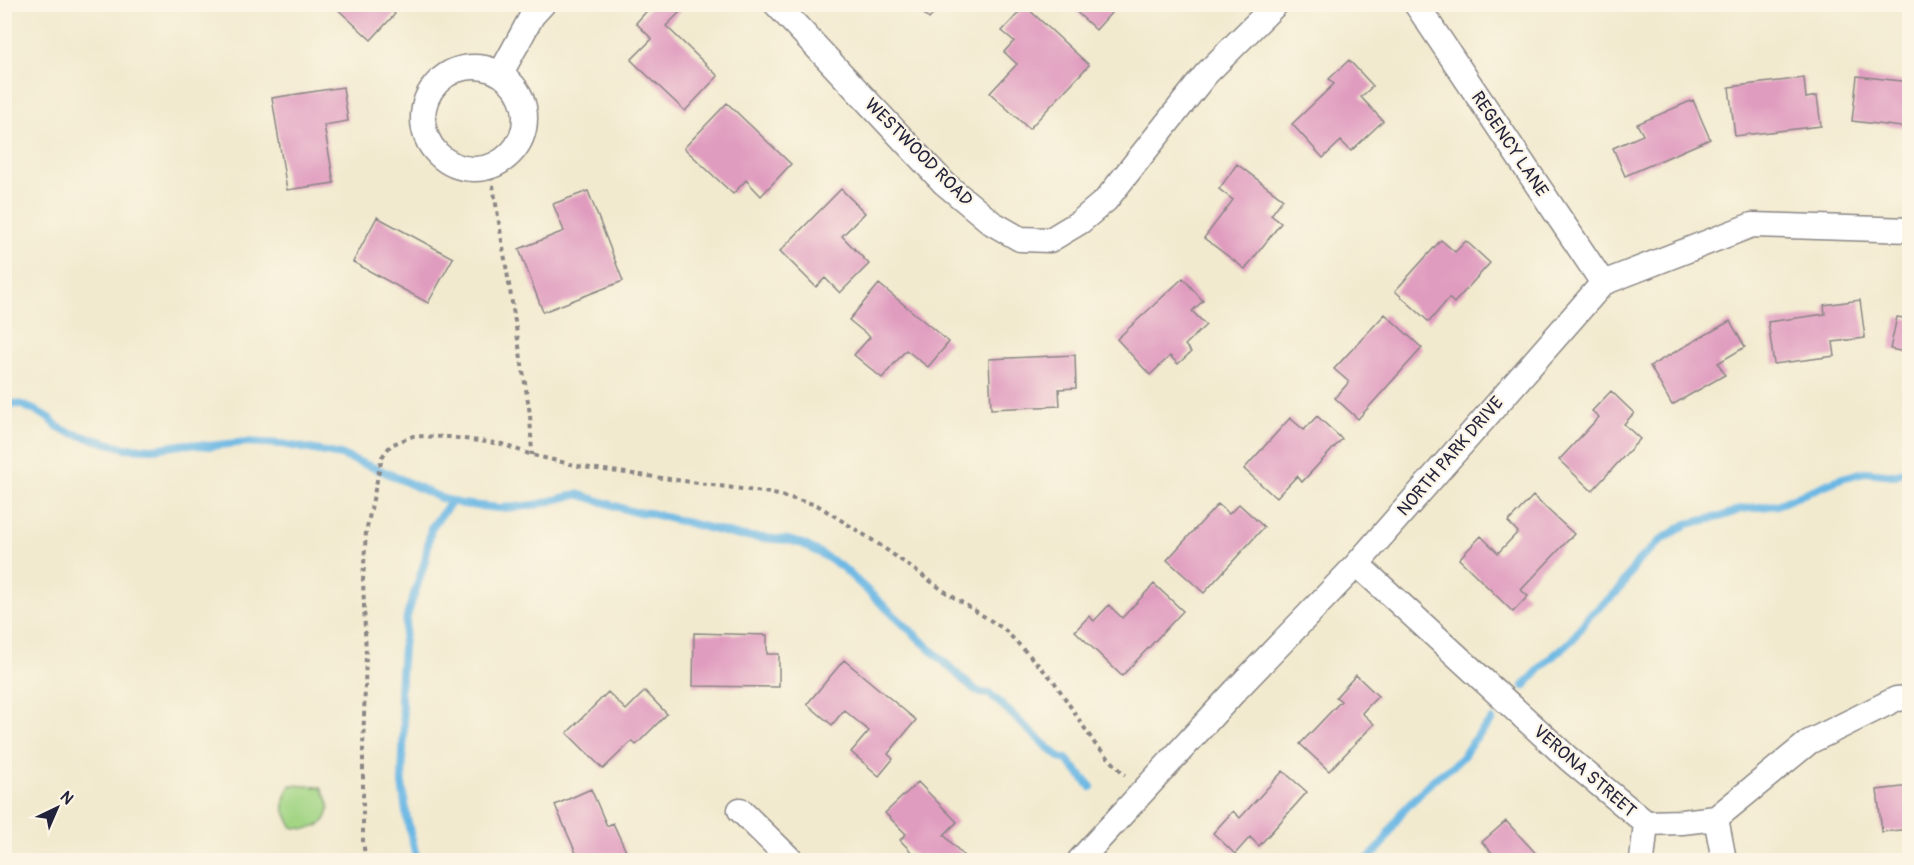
<svg xmlns="http://www.w3.org/2000/svg" width="1914" height="865" viewBox="0 0 1914 865" font-family="Pangolin,sans-serif">
  <rect width="100%" height="100%" fill="#fcf5e5"/>
  <filter id="ink" filterUnits="userSpaceOnUse"><feTurbulence type="fractalNoise" baseFrequency=".0167" numOctaves="2"/><feDisplacementMap in="SourceGraphic" scale="12" xChannelSelector="R" yChannelSelector="G"/><feConvolveMatrix kernelMatrix="1 2 1 2 8 2 1 2 1" color-interpolation-filters="sRGB"/></filter>
  <filter id="wash" filterUnits="userSpaceOnUse"><feTurbulence type="fractalNoise" baseFrequency=".008" numOctaves="4" result="noise"/><feDisplacementMap in="SourceGraphic" scale="24" xChannelSelector="R" yChannelSelector="G"/><feGaussianBlur stdDeviation="1.35" result="paint"/><feColorMatrix in="noise" values="0 0 0 0 0 0 0 0 0 0 0 0 0 0 0 0 0 1.4 0 .05"/><feComposite in="paint" operator="in"/></filter>
  <g filter="url(#wash)">
    <rect width="100%" height="100%" fill="#f2eacf"/>
    <path fill="#a3d585" stroke="#627c60" stroke-width="1.5" d="M291,785L321,787C324,793 329,800 329,806C328,829 309,831 292,827C283,810 279,802 291,785Z"/>
    <g fill="none" stroke-linecap="round" stroke-linejoin="round">
      <path stroke="#6ab7e4" stroke-width="8" d="M4,402L22,405L36,411L49,418L58,427L68,432L125,448L153,449L187,444L210,446L246,442L282,444L341,455L385,472L441,498L462,504L499,508L517,507L535,505L577,494L634,512L649,513L740,536L788,540L803,544L820,553L842,567L971,687L981,693L990,694L1046,746L1062,759H1066L1091,787
        M1524,686L1546,662L1572,640L1588,617L1618,591L1638,561L1661,540L1687,524L1723,516L1741,509L1777,505L1842,478L1865,472L1895,475L1910,469
        M1156,859L1158,860
        M417,860L407,819L402,783L404,724L400,691L403,647L407,616L425,561L431,528L452,501
        M1367,860L1381,846L1401,813L1434,779L1453,766L1464,755L1473,741L1492,720"/>
    </g>
    <g id="blocks">
      <path fill="#e09cbf" d="M332,4H390L388,7L395,14L371,40Z
        M653,4H677L682,10L666,26L718,76L685,111L631,60L652,39L636,23Z
        M914,4H943L929,19Z
        M1068,4H1119L1096,30Z
        M1025,6L1089,65L1029,129L990,93L1017,64L1004,52L1014,41L1002,31Z
        M1349,60L1373,86L1361,97L1383,121L1351,151L1341,141L1323,158L1292,124L1334,84L1329,79Z
        M1857,76L1910,82V128L1852,121Z
        M1804,78L1806,98L1817,96L1821,126L1735,136L1729,87Z
        M343,87L348,121L324,125L334,183L287,190L272,98Z
        M1693,100L1710,139L1625,176L1613,148L1643,135L1637,124Z
        M727,103L791,164L761,196L746,180L733,194L684,148Z
        M1237,164L1283,199L1271,215L1281,223L1245,269L1204,238L1233,200L1219,189Z
        M841,189L865,213L842,236L869,264L840,293L825,278L816,287L780,251Z
        M588,191L623,281L543,312L519,249L564,231L553,204Z
        M377,217L453,258L428,303L353,262Z
        M1441,240L1455,252L1466,241L1490,263L1454,303L1449,298L1429,322L1395,291Z
        M1183,278L1203,301L1192,311L1206,325L1185,345L1191,352L1178,364L1170,356L1150,375L1117,339Z
        M879,284L949,342L928,367L906,350L882,378L854,355L870,337L849,320Z
        M1860,300L1865,338L1833,342L1835,356L1774,364L1768,322L1825,314L1824,305Z
        M1385,314L1422,348L1358,419L1335,398L1349,382L1334,369Z
        M1897,317L1910,319V353L1890,349Z
        M1730,321L1745,347L1718,363L1725,375L1672,405L1650,366Z
        M1075,355L1076,388L1059,389L1060,406L991,409L989,359Z
        M1611,391L1634,413L1624,424L1640,439L1592,491L1559,460L1599,417L1592,411Z
        M1317,416L1342,439L1302,482L1297,476L1276,498L1244,469L1290,418L1304,430Z
        M1533,496L1574,534L1521,590L1528,596L1513,612L1459,559L1481,536L1498,553L1518,532L1508,522Z
        M1218,504L1229,514L1239,504L1264,527L1204,593L1167,560Z
        M1154,584L1183,611L1122,676L1075,631L1089,616L1094,621L1109,605L1122,618Z
        M694,633L767,635V654H779V687L693,686Z
        M844,660L916,720L888,754L893,759L879,776L851,752L869,731L844,710L832,725L807,704Z
        M1356,675L1378,696L1362,713L1374,724L1329,771L1300,744L1341,701L1336,697Z
        M645,691L667,714L636,745L632,741L603,769L567,733L608,692L626,710Z
        M1283,771L1307,792L1259,846L1250,837L1235,854L1213,833L1233,811L1240,818Z
        M918,782L957,822L944,835L963,855L958,860H919L900,840L906,834L885,813Z
        M1910,786V829L1882,832L1877,790Z
        M591,789L607,826L613,823L630,860H579L555,805Z
        M1506,821L1542,860H1486L1493,854L1482,842Z"/>
    </g>
  </g>
  <g filter="url(#ink)">
    <use href="#blocks" fill-opacity="0" stroke="#8a8685" stroke-width="1.5"/>
    <g fill="none" stroke-linecap="round" stroke-linejoin="round">
      <defs>
        <path id="street" d="M776,4L944,183L992,223L1020,239L1050,240L1080,222L1106,200L1206,74L1276,4
          M1416,4L1603,283
          M423 118a51 51 0 1 1 102 0a51 51 0 1 1-102 0Z
          M501,73L532,16L543,4
          M1357,564L1570,760L1646,823L1682,822L1716,818L1809,742L1896,699L1910,698
          M740,810L791,860
          M1716,818L1724,860
          M1080,860L1236,690L1357,564L1603,283L1752,225L1910,230
          M1642,860L1646,823"/>
      </defs>
      <use href="#street" stroke="#8a8685" stroke-width="27"/>
      <path stroke="#8a8685" stroke-width="4" stroke-dasharray="4.5 4.5" stroke-linecap="butt" d="M490,167L530,414L532,455
        M366,860L363,842V747L366,655L363,580L366,532L382,457L391,445L413,436L449,437L502,444L532,455L583,467L770,493L817,505L877,543L947,593L1004,629L1053,680L1095,744L1125,775"/>
      <use href="#street" stroke="#fff" stroke-width="24"/>
    </g>
  </g>
  <g text-anchor="middle" stroke-width="4.5" stroke-linejoin="round" paint-order="stroke">
    <g font-size="18" fill="#22223b" stroke="#fcf5e5">
      <text transform="translate(1510 144) rotate(56)" y="6">REGENCY LANE</text>
      <text transform="translate(919 152) rotate(45)" y="6">WESTWOOD ROAD</text>
      <text transform="translate(1450 456) rotate(-49)" y="6">NORTH PARK DRIVE</text>
      <text transform="translate(1585 771) rotate(41)" y="6">VERONA STREET</text>
    </g>
  </g>
  <rect width="1914" height="865" fill="none" stroke="#fcf5e5" stroke-width="24"/>
  <g transform="translate(57 808) rotate(44)" stroke="#fcf5e5" stroke-width="4.5" paint-order="stroke">
  <path d="M0-4.5L10 22L0 15L-10 22Z" fill="#22223b"/>
  <text y="-9" font-size="16" font-weight="bold" text-anchor="middle" fill="#22223b">N</text>
  </g>
</svg>
